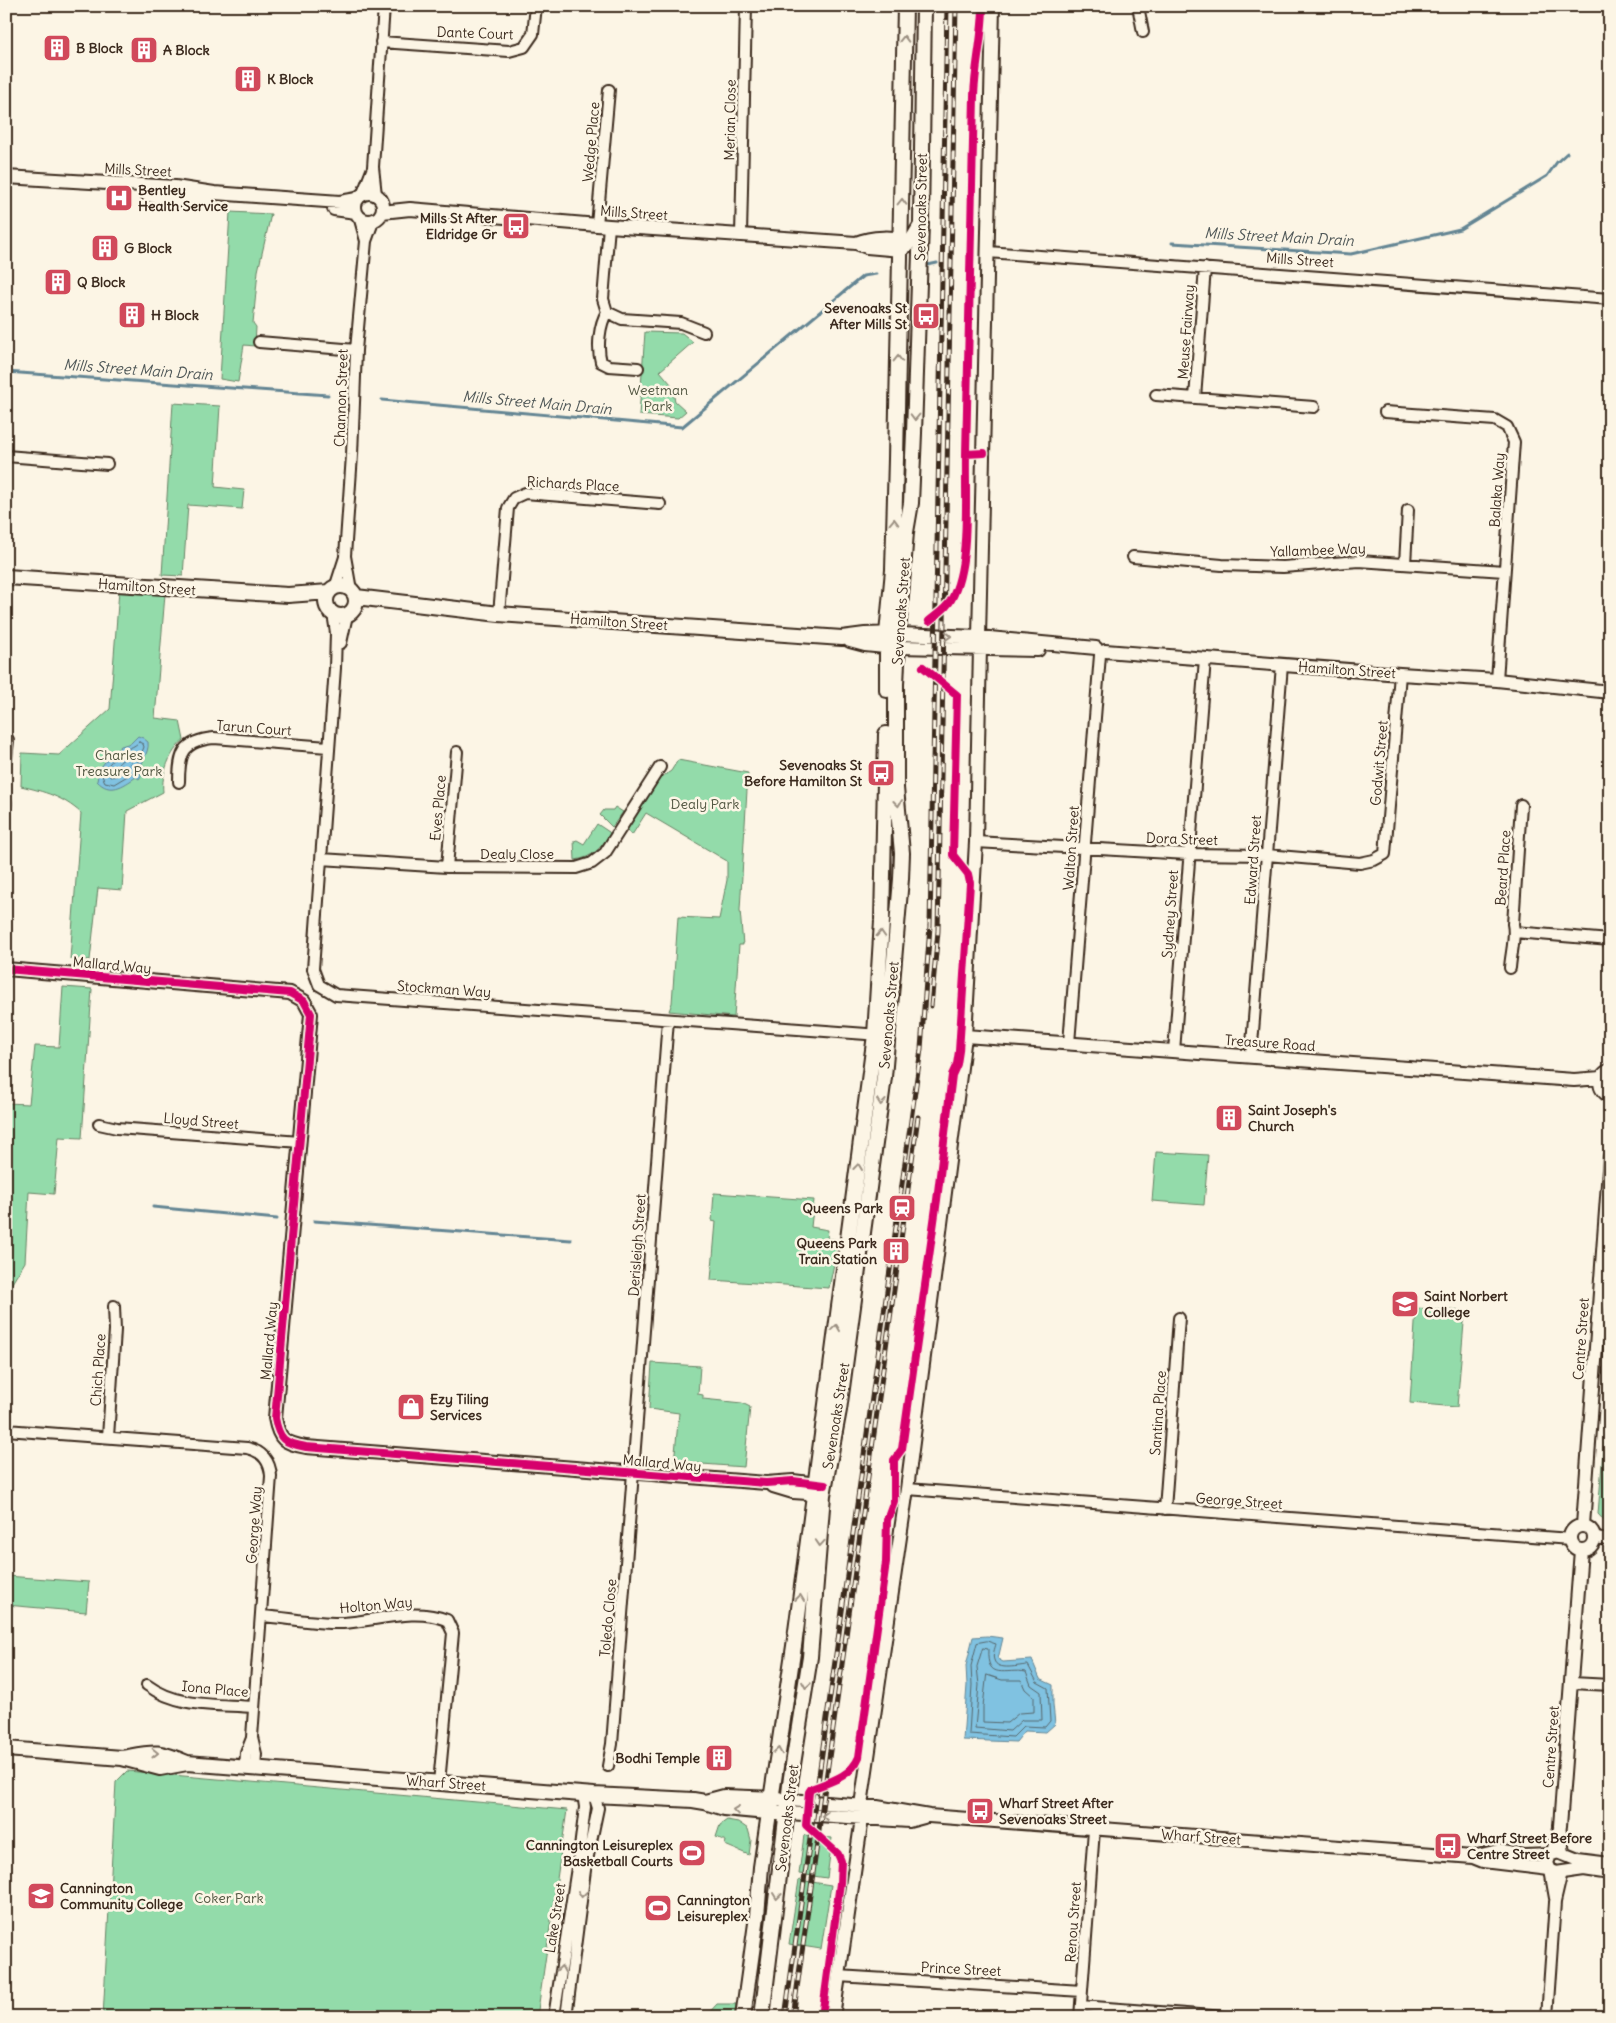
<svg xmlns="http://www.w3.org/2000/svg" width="1616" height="2023" viewBox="0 0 1616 2023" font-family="Delius,sans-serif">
  <rect width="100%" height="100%" fill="#fcf5e5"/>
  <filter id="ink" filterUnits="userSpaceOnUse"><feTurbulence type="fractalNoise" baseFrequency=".02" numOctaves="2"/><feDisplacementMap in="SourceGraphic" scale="10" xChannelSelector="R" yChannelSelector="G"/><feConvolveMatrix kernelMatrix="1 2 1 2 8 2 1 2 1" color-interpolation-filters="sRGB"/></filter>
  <g filter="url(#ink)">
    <path fill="#93dbaa" stroke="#678264" d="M230,212L271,214L258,271L253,323L256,327L255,346L244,345L238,382L220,379Z
      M645,332L682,333L693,342L660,371L671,384L675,401L686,411L678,418L639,415Z
      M173,403L220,406L215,487L244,490L242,509L188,505L183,576L162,575Z
      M119,590L165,594L155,718L180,721L184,740C170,751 161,774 163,792L127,811L122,890L98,888L90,960L70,959L81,813C62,796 45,792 21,786L22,753L59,755L110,709Z
      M678,760L748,773L740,910L743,945H739L734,1017L669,1011L672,1003L678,917L719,919L727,880V861L646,813L632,835L626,830L656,781L671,771Z
      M615,807L623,812L612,827L600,815L604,810H613Z
      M597,824L609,832L610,834C601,848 592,858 575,860L574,841L577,840L584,844Z
      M63,987L92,989L82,1138L59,1137L54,1194L29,1192L25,1262L6,1293V1103L29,1104L35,1046L59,1047Z
      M1156,1152L1208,1155L1204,1205L1152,1201Z
      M714,1193L814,1200L811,1227L828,1230L827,1238L839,1240L829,1288L711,1280L716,1222L712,1221Z
      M1416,1308L1465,1311L1457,1407L1410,1403Z
      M652,1363L700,1366L698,1394L703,1395V1399L742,1403L750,1407L744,1467L674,1462L679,1413L649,1409Z
      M1610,1363V1527L1598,1514Z
      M6,1576L89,1582L86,1612L6,1605Z
      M127,1771L567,1810L537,2017H103L116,1782Z
      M727,1820L738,1822L748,1829L751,1840L749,1855L725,1845L726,1841L716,1837L720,1825Z
      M804,1835L832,1838L827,1878L799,1874Z
      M799,1880L831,1885L821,1949L789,1944Z
      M717,2004H736L734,2017H705Z"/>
    <path fill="#80c2e1" stroke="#648593" d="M138,736L143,738L148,742C150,754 137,765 141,776L139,779L136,777C123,786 110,795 97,781L99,770L107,759L121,746L131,743Z
      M987,1636L1003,1638L998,1659L1003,1662L1032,1660L1040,1679L1053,1685V1704L1055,1724L1046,1732L1025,1731L1016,1742L963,1740L967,1685L966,1666L973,1637Z"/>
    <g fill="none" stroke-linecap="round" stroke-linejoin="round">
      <path stroke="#57676c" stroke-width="1" d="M139,742L143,744L144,747L134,772L114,784L105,782L102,776C105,767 116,755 125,750C131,747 134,747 139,742Z
        M131,755L133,758C128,768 122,776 110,777V774C115,767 123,757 131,755Z
        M987,1641L996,1644C995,1648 992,1655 994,1660C997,1672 1020,1665 1028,1665L1037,1682L1048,1688L1050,1721L1045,1727L1024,1726L1013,1737L969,1734L972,1685L971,1666L977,1643Z
        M983,1648L988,1649C986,1682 1006,1668 1026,1672L1031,1685L1041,1692L1042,1720H1022L1010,1731L975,1728L979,1685L977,1667Z
        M987,1675L1002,1680H1021L1025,1689L1034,1697V1712L1019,1713L1007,1723L983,1722V1707Z"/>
      <path stroke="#648593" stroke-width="3" d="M1172,243L1351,254L1460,229L1547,176L1557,162L1567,153
        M923,266L937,263
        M6,372L328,395
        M382,400L682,427L863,276L876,274
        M153,1207L277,1219
        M314,1221L571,1240"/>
      <defs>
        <path id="minor" d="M1138,6L1143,32
          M381,42L509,51L524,47L533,34L536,6
          M363,193L372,170
          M376,195L373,167L384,6
          M359,216L366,241
          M597,225L609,90
          M609,226L603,299L607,312L622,319L681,323L704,332
          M741,235L746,6
          M988,252L1610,299
          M607,312C599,325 597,348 601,362L609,366L638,368
          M259,342L356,350
          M1156,395L1314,407
          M1195,398L1205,268
          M1385,412L1495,420L1507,427L1514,442L1497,680
          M6,456L107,464
          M1133,557L1222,565L1283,567L1359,561L1504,571
          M1405,564L1408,510
          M335,588L345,557
          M351,590L345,556L352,455L356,350L366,241L374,219
          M333,613L336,633L335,668L313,969L319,985L336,995L880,1035
          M499,614L508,508L514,498L525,493L660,504
          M341,643L347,615
          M6,737L8,740L6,759
          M179,782C179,753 183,741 214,738L328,747
          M6,802V804
          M976,842L1188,854L1267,855L1360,863L1374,860L1385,854L1400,674
          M321,859L447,867L576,868L592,863L605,853L660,767
          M447,867L457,752
          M1515,932L1610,940
          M1510,968C1511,953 1516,937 1513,924L1521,805
          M1069,1043L1100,655
          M1174,1051L1205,659
          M1251,1057L1282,665
          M99,1124L117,1128L300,1142
          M6,1430L247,1448C262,1451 270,1461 271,1476L252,1737L256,1754L255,1768
          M108,1437L115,1330L114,1306
          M907,1489L1570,1539
          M1165,1509L1179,1318
          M1595,1538L1610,1540
          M262,1616C289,1618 317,1624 343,1623C378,1621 413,1607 447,1620L453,1633L439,1783
          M1572,1683L1610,1685
          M147,1685C178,1708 217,1704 254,1707
          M608,1766L612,1744L668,1020
          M245,1767L246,1753L252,1738
          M1560,1826L1564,1853
          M1551,1854L1560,1826
          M1550,1870L1555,1898
          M838,1976L1082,1991
          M1081,2006L1225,2017
          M554,2017L580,1848L585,1807L583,1794
          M566,2017L585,1870L598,1808L594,1795
          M1080,2017L1094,1830
          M1547,2017L1555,1902L1562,1872"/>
        <path id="tertiary" d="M6,177L175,187L214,193L340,202L357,199
          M355 207a14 14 0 1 1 28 0a14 14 0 1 1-28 0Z
          M147,195L179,200L207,199
          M334,209L356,212
          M382,212L410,209L609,226L856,243L867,247L901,250L908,245L921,223
          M856,243C868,238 899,233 908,245
          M899,634L979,637L1096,648
          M979,637L993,6
          M898,647L1038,650
          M1105,651L1400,674L1497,680L1610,692
          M6,969L290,993L304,1001L311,1014L275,1418C279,1440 284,1443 306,1447L766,1483L793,1481L825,1485
          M965,1036L1574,1080L1601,1078
          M1610,1070C1597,1076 1597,1090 1610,1096
          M773,1486L793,1492L822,1494
          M1583,1525L1610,1156
          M1570 1538a12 12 0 1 1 24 0a12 12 0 1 1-24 0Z
          M789,1800L877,1807L929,1816L1473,1857L1483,1861L1549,1869
          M861,1805L907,1489L965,1036L976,842L980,648
          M788,1813L909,1821L924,1817
          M1560,1826L1581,1550
          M1473,1857L1498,1851L1524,1856L1550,1855
          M1610,1864L1578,1860L1558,1852L1550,1855L1547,1863L1550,1870L1556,1873L1584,1869L1610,1873
          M833,2017L862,1818"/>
        <path id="secondary" d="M6,577L288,595L329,592
          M326 601a15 15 0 1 1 30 0a15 15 0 1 1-30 0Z
          M356,597L499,614L842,638L865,635L896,634
          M850,640L865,644L895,647
          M887,690V634L893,570L896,459L905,6
          M6,1749L122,1758L160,1768L187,1763
          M122,1758C155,1752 156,1750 187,1763L594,1795L693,1800L705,1802L724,1808L777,1813
          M705,1802L724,1797L778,1799
          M743,2017L757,1916L761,1867L794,1646L875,1035L882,921L886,734
          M762,2017L791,1777L810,1657L823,1495L839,1410L884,1077L901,879L902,853L896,788V684L899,621L906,532L911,503L914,433L921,223L924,6"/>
      </defs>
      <use href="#minor" stroke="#3b2a1e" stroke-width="14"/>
      <use href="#tertiary" stroke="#3b2a1e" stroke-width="16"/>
      <use href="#secondary" stroke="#3b2a1e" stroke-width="18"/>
      <use href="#minor" stroke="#fcf5e5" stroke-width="10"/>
      <use href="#tertiary" stroke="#fcf5e5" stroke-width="12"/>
      <use href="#secondary" stroke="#fcf5e5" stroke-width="14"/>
      <defs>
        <path id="rail" d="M931,1006L938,931L956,6
          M785,2017L921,1049L930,926L947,6
          M793,2017L918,1117"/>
      </defs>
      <use href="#rail" stroke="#3b2a1e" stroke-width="5"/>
      <use href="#rail" stroke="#fcf5e5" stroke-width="3" stroke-dasharray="9" stroke-linecap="butt"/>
      <defs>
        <path id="cycleway" d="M983,6C983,36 975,65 974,96L966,454L984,453
          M929,621C936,615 947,608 951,600C971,566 965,494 966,454
          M6,969L290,993L304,1001L311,1014L275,1418C279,1440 284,1443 306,1447L766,1483L793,1481L825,1485
          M822,2017L840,1883L841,1861L838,1854L806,1825L809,1792L811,1789C829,1782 851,1777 859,1757L886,1562L887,1520L894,1501V1460L902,1449L937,1200L952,1075L957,1064L959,1051L970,883L968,874L953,855L957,695L923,667"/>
      </defs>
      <use href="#cycleway" stroke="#fcf5e5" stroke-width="11"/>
      <use href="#cycleway" stroke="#d6006c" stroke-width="8"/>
    </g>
    <defs><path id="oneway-chevron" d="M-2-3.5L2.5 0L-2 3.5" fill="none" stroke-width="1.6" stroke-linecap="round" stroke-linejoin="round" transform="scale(1.25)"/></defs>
    <g stroke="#9c9082">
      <use href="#oneway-chevron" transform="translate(904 39) rotate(-89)"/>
      <use href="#oneway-chevron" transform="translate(902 202) rotate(-89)"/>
      <use href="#oneway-chevron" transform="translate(898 359) rotate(-89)"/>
      <use href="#oneway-chevron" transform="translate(915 417) rotate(91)"/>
      <use href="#oneway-chevron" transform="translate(894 522) rotate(-88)"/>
      <use href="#oneway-chevron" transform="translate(948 636) rotate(2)"/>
      <use href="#oneway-chevron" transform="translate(898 803) rotate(84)"/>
      <use href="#oneway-chevron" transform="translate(881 934) rotate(-87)"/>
      <use href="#oneway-chevron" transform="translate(881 1102) rotate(97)"/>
      <use href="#oneway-chevron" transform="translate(858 1167) rotate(-83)"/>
      <use href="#oneway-chevron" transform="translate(836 1328) rotate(-82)"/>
      <use href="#oneway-chevron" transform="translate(820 1543) rotate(94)"/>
      <use href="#oneway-chevron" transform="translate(800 1598) rotate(-83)"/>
      <use href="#oneway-chevron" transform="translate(806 1685) rotate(99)"/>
      <use href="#oneway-chevron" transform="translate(778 1751) rotate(-81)"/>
      <use href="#oneway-chevron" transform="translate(155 1753) rotate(1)"/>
      <use href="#oneway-chevron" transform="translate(736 1810) rotate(-173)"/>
      <use href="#oneway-chevron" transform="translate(825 1816) rotate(-177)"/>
      <use href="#oneway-chevron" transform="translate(582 1894) rotate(97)"/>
      <use href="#oneway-chevron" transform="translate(777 1896) rotate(97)"/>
      <use href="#oneway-chevron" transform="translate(561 1969) rotate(-81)"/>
    </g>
  </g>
  <defs>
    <symbol id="building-square" viewBox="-11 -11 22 22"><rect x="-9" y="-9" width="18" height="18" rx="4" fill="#d1495b" stroke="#fcf5e5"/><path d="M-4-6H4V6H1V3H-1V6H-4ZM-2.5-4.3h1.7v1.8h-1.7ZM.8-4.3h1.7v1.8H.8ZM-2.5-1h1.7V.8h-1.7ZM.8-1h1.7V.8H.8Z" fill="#fff"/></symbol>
    <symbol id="hospital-square" viewBox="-11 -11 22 22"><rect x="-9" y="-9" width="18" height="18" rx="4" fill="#d1495b" stroke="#fcf5e5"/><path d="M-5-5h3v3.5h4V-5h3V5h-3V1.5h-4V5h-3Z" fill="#fff"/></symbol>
    <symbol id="bus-square" viewBox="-11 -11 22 22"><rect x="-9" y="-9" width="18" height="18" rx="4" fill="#d1495b" stroke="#fcf5e5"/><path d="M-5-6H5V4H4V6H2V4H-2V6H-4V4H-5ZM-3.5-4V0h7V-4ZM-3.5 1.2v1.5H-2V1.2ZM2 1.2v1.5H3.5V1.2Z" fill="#fff"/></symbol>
    <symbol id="station-square" viewBox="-11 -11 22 22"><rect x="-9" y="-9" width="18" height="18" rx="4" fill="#d1495b" stroke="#fcf5e5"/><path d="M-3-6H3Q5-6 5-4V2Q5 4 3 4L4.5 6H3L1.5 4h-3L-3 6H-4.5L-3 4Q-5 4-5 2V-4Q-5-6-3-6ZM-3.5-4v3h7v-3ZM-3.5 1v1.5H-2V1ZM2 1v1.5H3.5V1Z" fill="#fff"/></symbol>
    <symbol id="university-square" viewBox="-11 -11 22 22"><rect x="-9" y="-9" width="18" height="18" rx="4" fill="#d1495b" stroke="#fcf5e5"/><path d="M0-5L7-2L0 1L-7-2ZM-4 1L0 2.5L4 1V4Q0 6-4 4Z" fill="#fff"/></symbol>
    <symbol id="shop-square" viewBox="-11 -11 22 22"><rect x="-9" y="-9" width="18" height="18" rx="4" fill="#d1495b" stroke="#fcf5e5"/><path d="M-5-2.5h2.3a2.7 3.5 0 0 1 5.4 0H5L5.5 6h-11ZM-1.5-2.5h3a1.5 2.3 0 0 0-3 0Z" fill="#fff"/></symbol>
    <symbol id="stadium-square" viewBox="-11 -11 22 22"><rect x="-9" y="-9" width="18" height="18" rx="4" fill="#d1495b" stroke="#fcf5e5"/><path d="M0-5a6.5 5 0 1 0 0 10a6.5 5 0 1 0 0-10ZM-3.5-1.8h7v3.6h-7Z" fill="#fff"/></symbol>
    <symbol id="school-square" viewBox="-11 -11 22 22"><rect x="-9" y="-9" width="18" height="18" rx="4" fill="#d1495b" stroke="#fcf5e5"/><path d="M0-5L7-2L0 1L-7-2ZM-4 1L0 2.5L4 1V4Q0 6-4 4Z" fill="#fff"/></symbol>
  </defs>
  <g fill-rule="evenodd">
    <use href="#building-square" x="41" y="32" width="32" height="32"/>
    <use href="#building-square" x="128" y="34" width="32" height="32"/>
    <use href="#building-square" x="232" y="63" width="32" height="32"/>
    <use href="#hospital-square" x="103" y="182" width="32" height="32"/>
    <use href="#bus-square" x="500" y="210" width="32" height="32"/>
    <use href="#building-square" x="89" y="232" width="32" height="32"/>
    <use href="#building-square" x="42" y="266" width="32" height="32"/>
    <use href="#building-square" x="116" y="299" width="32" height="32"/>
    <use href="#bus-square" x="910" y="300" width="32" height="32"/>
    <use href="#bus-square" x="865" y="757" width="32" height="32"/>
    <use href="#building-square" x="1213" y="1102" width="32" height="32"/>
    <use href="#station-square" x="886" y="1192" width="32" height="32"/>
    <use href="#building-square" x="880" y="1235" width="32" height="32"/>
    <use href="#university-square" x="1389" y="1288" width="32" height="32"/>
    <use href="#shop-square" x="395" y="1391" width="32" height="32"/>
    <use href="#building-square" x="703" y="1742" width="32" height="32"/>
    <use href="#bus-square" x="964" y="1795" width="32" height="32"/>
    <use href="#bus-square" x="1432" y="1830" width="32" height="32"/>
    <use href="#stadium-square" x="676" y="1837" width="32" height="32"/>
    <use href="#school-square" x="25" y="1880" width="32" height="32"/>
    <use href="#stadium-square" x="642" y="1892" width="32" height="32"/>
  </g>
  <g text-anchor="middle" stroke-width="5" stroke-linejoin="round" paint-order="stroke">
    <g font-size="14" fill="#3b2a1e" stroke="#fcf5e5">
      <text transform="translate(475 33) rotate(2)" y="5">Dante Court</text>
      <text transform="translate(730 120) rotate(-89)" y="5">Merian Close</text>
      <text transform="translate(591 142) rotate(-85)" y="5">Wedge Place</text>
      <text transform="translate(138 170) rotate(3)" y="5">Mills Street</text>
      <text transform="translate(921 207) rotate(-89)" y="5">Sevenoaks Street</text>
      <text transform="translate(634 213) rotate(4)" y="5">Mills Street</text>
      <text transform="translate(1300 260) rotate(4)" y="5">Mills Street</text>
      <text transform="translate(1186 332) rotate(-86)" y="5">Meuse Fairway</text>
      <text transform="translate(341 398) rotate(-88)" y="5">Channon Street</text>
      <text transform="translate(573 484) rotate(3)" y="5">Richards Place</text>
      <text transform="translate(1497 490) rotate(-86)" y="5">Balaka Way</text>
      <text transform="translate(1318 550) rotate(-2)" y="5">Yallambee Way</text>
      <text transform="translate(147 587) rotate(4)" y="5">Hamilton Street</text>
      <text transform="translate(901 611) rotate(-86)" y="5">Sevenoaks Street</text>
      <text transform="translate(619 622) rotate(4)" y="5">Hamilton Street</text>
      <text transform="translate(1347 670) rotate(4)" y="5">Hamilton Street</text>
      <text transform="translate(254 728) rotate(4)" y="5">Tarun Court</text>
      <text transform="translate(1379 763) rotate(-85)" y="5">Godwit Street</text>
      <text transform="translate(438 808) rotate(-85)" y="5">Eves Place</text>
      <text transform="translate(1182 839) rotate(2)" y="5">Dora Street</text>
      <text transform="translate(1071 848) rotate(-86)" y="5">Walton Street</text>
      <text x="517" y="859">Dealy Close</text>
      <text transform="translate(1253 860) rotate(-86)" y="5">Edward Street</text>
      <text transform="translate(1503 868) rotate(-86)" y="5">Beard Place</text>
      <text transform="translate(1170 914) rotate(-86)" y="5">Sydney Street</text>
      <text transform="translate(112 965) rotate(5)" y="5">Mallard Way</text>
      <text transform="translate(444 989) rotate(4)" y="5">Stockman Way</text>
      <text transform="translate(889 1015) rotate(-85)" y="5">Sevenoaks Street</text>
      <text transform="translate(1270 1043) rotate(4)" y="5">Treasure Road</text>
      <text transform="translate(201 1121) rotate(5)" y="5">Lloyd Street</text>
      <text transform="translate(637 1245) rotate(-86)" y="5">Derisleigh Street</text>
      <text transform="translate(1581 1339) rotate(-86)" y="5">Centre Street</text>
      <text transform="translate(269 1341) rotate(-85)" y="5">Mallard Way</text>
      <text transform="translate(98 1370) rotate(-86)" y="5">Chich Place</text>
      <text transform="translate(1158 1413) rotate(-86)" y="5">Santina Place</text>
      <text transform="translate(836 1416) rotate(-81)" y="5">Sevenoaks Street</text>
      <text transform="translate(662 1463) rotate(5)" y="5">Mallard Way</text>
      <text transform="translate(1239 1501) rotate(4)" y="5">George Street</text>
      <text transform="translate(254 1525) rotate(-86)" y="5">George Way</text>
      <text transform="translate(376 1605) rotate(-5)" y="5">Holton Way</text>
      <text transform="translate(608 1618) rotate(-85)" y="5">Toledo Close</text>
      <text transform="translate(215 1689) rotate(5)" y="5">Iona Place</text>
      <text transform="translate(1551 1747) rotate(-86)" y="5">Centre Street</text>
      <text transform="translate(446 1783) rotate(4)" y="5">Wharf Street</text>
      <text transform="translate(787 1818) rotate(-83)" y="5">Sevenoaks Street</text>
      <text transform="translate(1201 1837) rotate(4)" y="5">Wharf Street</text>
      <text transform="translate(555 1918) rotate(-81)" y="5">Lake Street</text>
      <text transform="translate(1073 1922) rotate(-86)" y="5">Renou Street</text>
      <text transform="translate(961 1969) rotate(3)" y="5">Prince Street</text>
    </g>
    <g font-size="14" font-weight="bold" fill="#3b2a1e" stroke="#fcf5e5" text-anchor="start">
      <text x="76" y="53">B Block</text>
      <text x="163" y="55">A Block</text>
      <text x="267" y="84">K Block</text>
      <text x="138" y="195">Bentley<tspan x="138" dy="16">Health Service</tspan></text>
      <text x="497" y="223" text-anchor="end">Mills St After<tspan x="497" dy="16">Eldridge Gr</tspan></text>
      <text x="124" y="253">G Block</text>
      <text x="77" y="287">Q Block</text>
      <text x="907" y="313" text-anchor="end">Sevenoaks St<tspan x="907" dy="16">After Mills St</tspan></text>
      <text x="151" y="320">H Block</text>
      <text x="862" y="770" text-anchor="end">Sevenoaks St<tspan x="862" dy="16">Before Hamilton St</tspan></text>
      <text x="1248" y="1115">Saint Joseph's<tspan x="1248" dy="16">Church</tspan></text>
      <text x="883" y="1213" text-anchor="end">Queens Park</text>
      <text x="877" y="1248" text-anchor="end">Queens Park<tspan x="877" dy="16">Train Station</tspan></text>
      <text x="1424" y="1301">Saint Norbert<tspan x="1424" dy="16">College</tspan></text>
      <text x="430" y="1404">Ezy Tiling<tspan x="430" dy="16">Services</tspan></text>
      <text x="700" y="1763" text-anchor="end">Bodhi Temple</text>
      <text x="999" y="1808">Wharf Street After<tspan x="999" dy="16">Sevenoaks Street</tspan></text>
      <text x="1467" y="1843">Wharf Street Before<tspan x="1467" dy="16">Centre Street</tspan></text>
      <text x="673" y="1850" text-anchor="end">Cannington Leisureplex<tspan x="673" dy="16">Basketball Courts</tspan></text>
      <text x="60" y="1893">Cannington<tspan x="60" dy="16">Community College</tspan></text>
      <text x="677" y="1905">Cannington<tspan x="677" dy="16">Leisureplex</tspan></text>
    </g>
    <g font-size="14" fill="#515641" stroke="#fcf5e5">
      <text x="658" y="395">Weetman<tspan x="658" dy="16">Park</tspan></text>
      <text x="119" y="760">Charles<tspan x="119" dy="16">Treasure Park</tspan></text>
      <text x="705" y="809">Dealy Park</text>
      <text x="229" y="1903">Coker Park</text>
    </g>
    <g font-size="15" font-style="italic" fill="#505858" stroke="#fcf5e5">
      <text transform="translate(1279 237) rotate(3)" y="5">Mills Street Main Drain</text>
      <text transform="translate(138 370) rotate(4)" y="5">Mills Street Main Drain</text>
      <text transform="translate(537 403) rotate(5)" y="5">Mills Street Main Drain</text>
    </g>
  </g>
  <rect width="1616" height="2023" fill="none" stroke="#fcf5e5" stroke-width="25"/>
  <rect x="12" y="12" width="1591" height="1998" fill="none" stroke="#3b2a1e" stroke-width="2" filter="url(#ink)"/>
</svg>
